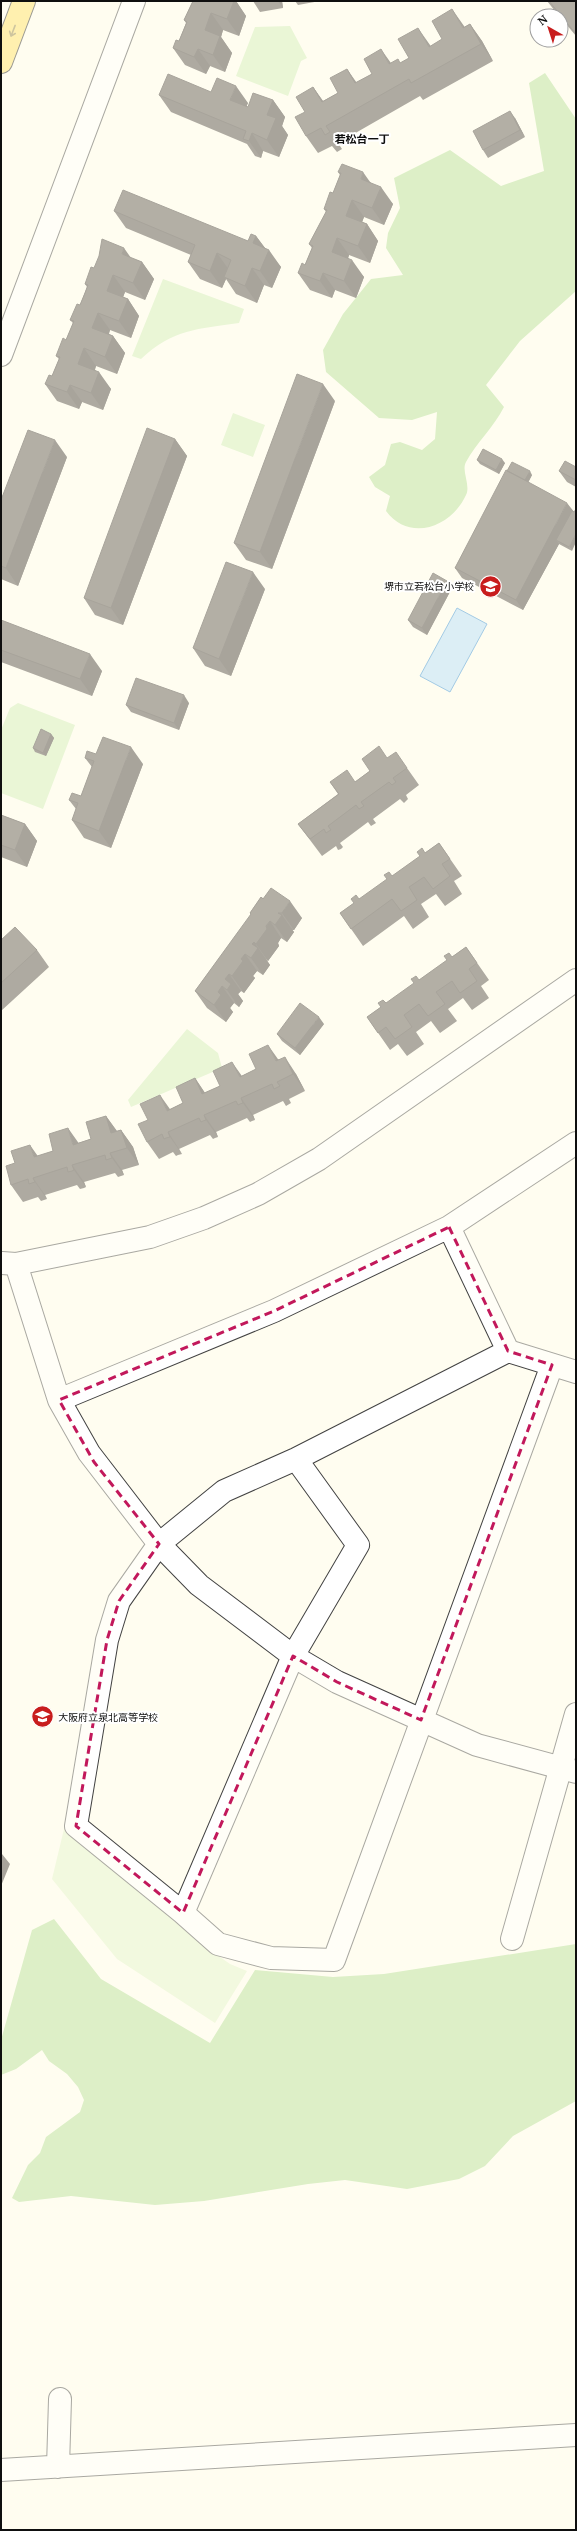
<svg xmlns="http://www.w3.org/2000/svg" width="577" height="2531" viewBox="0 0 577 2531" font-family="'Noto Serif','Noto Sans JP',serif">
  <rect width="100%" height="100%" fill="#fffdf0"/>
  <path fill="#d0edb7" d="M290,26L307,58L301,61L288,96L236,76L255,27Z
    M163,279L244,309L239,323C198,329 173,329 141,359L132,356Z
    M233,413L265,425L253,457L221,445Z
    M18,703L75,725L43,809L1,793V730L10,708Z
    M187,1029L218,1053L222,1068L131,1107L128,1100Z"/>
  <path fill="#b3de95" d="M545,73L576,119V291L520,341L486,385L504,407C494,427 476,443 466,462C461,471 471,485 466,495C451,528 409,542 386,511L390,496L375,487L369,477L385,465L391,444L400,442L422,450L435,439L437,412L412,420L379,418L326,372L323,350L343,314L371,279L403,275L386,248L388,233L400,208L394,178L450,150L501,186L544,171L529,83Z
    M54,1919L101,1979L210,2043L255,1970L333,1977L384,1974L576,1944V2101L513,2136L485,2166L459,2179L407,2189L345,2180L308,2184L204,2201L155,2205L71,2196L19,2202L12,2198L28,2165L40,2153L46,2137L80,2112L84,2100L78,2087L67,2074L49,2061L42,2050L16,2069L1,2075V2040L32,1930Z"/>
  <path fill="#e3f3c9" d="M64,1829L203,1945L230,1964L247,1971L215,2023L117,1959L52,1879Z"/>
  <path fill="#b1dbfa" stroke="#338dd6" d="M457,608L487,624L450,692L420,676Z"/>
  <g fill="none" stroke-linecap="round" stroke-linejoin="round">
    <defs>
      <path id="minor" d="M1,355L134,1
        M449,1227L508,1351L576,1372
        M2,1263L16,1264L150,1237L204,1218L258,1194L319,1159L576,980
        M16,1264L59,1400L89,1453L159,1544L199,1585L293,1656L337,1682L477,1745L576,1772
        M59,1400L274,1311L449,1227L576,1143
        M296,1459L358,1545L293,1656L183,1913L218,1944L271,1958L334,1960L552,1365
        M183,1913L76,1826L107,1640L119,1601L159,1544L224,1491L296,1459L508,1351
        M512,1939L576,1714
        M58,2467L60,2399
        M1,2470L576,2435"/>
      <path id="major" d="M1,62L24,1"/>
    </defs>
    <use href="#minor" stroke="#424242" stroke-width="24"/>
    <use href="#major" stroke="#202020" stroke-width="24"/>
    <use href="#minor" stroke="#fff" stroke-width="22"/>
    <use href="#major" stroke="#ffe060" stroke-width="22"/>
  </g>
  <path fill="#4c4540" d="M193,1H236L246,16L239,36L223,30L221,37L232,53L225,72L210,66L206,74L185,65L173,48L179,41L186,23L184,20Z
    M253,1H282L283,8L260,12Z
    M295,1H320L298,5Z
    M547,1H576V36L561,18V16H559Z
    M470,24L482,41L493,61L423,100L420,96L338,143L342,149L337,152L332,146L318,153L306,136L305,112L313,87L323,101L338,93L347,69L356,83L391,63H401Z
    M211,92L248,103L246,106L248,107L273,100L285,117L282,126L288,135L279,157L263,151L261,158L255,156L247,144L171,112L159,95Z
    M515,118L525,137L488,158L483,150Z
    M338,172L370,182L393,204L384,225L364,217L362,222L367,224L378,241L370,263L349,255L348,259L364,277L356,298L335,290L332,298L310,290L298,273L305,265L312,248L309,244L326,212L324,209L333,193L340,175Z
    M114,211L248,241L256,236L265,248L281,267L272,288L264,285L257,303L236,294L226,279L222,288L200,279L188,262L191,255L126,228Z
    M131,258L142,262L154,279L145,300L125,292L123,297L128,299L139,316L131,338L110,330L109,334L113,336L125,353L117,374L96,366L95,370L111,389L103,410L82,402L79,409L57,401L45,384L52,376L59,359L56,356L66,340L73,323L70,320L80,305L87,287L85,284L94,268Z
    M335,401L272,569L246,560L234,543Z
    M175,439L187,456L123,625L95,615L84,598Z
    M67,457L18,586L1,579V500Z
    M477,460L505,463L499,474L480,464Z
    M576,467V487L567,482L559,471Z
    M507,471L532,475L528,482L572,551L559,544L523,610L462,578L455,568Z
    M452,588L427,635L413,627L408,620Z
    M265,589L231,676L205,666L193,648Z
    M1,620L102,671L92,696L1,662Z
    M189,703L179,730L131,712L126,705Z
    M51,734L54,738L46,756L35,752L33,748Z
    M96,754L143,764L111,848L84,838L72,820L76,809L69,800L81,796L92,767L85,758Z
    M387,758L407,768L419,785L406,795L408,799L404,803L400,799L373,819L376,823L371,826L368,822L340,843L343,847L341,849L338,850L336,846L322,856L298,824L338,794L330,782H355Z
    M1,815L25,824L37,841L27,867L1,857Z
    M439,843L462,876L454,881L462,894L445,906L436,894L421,904L429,917L413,929L404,916L363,946L340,913Z
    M261,897L302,918L294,930H292L294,932L287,942L281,938L278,943L279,946L268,961L266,959L270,965L263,975L257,971L253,976L255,978L244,993L241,991L238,994L243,1001L239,1007L234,1003L230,1008L233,1012L226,1022L207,1008L195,991L251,915L250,913Z
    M1,940L37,950L49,967L1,1011Z
    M466,947L489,980L481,986L489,998L472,1010L463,998L448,1009L457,1021L440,1033L431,1021L416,1032L424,1044L407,1056L398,1044L390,1050L367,1017Z
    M324,1024L300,1055L282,1041L277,1034Z
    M278,1059L296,1074L305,1091L289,1099L291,1103L286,1106L283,1101L253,1115L255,1120L252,1121L250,1122L247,1118L216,1132L218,1137L215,1138L213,1139L210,1135L179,1149L182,1154L178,1155L176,1156L173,1152L159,1159L147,1142L170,1109L183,1103L195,1078L205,1093Z
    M106,1116L117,1131L121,1130L133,1147L139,1165L122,1170L124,1175L118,1177L115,1173L84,1182L86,1187L84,1188L80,1189L77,1185L45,1195L47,1199L41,1201L38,1197L23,1202L11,1185L38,1156L91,1139Z"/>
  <path fill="#3e3834" d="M225,1H236L246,16L239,36L227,19Z
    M278,1H282L283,8Z
    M452,9L464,26L474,45L463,28Z
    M211,13L223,30L221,37L232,53L225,72L213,55L205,30Z
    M470,24L482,41L493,61L481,44Z
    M418,28L430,45L441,64L429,47Z
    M198,49L210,66L206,74L194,57Z
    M381,49L393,66L389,64Z
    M347,69L359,86L355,83Z
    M236,86L248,103L242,117L230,100Z
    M313,87L325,104L322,102Z
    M273,100L285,117L282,126L288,135L279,157L267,140V115Z
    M510,111L515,118L525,137L520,130Z
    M252,133L263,151L261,158L249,141Z
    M363,172L375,189L361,179Z
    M381,187L393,204L384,225L372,208Z
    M352,200L364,217L358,233L346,216Z
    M367,224L378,241L370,263L358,246Z
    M256,236L268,252L269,250L281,267L272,288L260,271L253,243Z
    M337,238L349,255L344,269L332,252Z
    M124,248L136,265L122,254Z
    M217,253L229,270L224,277L226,279L222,288L210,271Z
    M352,260L364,277L356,298L344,281Z
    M142,262L154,279L145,300L133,283Z
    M252,268L264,285L257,303L245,286Z
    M323,273L335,290L332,298L320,281Z
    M113,275L125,292L119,308L107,291Z
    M128,299L139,316L131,338L119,321Z
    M98,313L110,330L104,345L92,328Z
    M113,336L125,353L117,374L105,357Z
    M84,348L96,366L90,381L78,364Z
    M99,372L111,389L103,410L91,393Z
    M323,384L335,401L272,569L260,552Z
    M70,385L82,402L79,409L67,392Z
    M175,439L187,456L123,625L111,608Z
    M55,440L67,457L18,586L6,568Z
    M502,459L505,463L499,474L496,470Z
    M530,471L532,475L526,487L523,483Z
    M567,503L575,513L556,540L559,544L523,610L516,600Z
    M576,534V542L572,551L569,547Z
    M253,572L265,589L231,676L219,659Z
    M447,581L452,588L427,635L422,628Z
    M90,654L102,671L92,696L80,679Z
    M184,695L189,703L179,730L174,723Z
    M51,734L54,738L46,756L43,753Z
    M131,747L143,764L111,848L99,831Z
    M25,824L37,841L27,867L15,850Z
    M290,901L302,918L294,930L282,913Z
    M282,915L294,932L287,942L275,925Z
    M270,921L281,938L278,943L279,946L268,961L256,944Z
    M254,942L270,965L263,975L251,958L252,944Z
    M245,954L257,971L253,976L255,978L244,993L232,976L241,959Z
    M229,974L241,991L238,994L243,1001L239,1007L227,990L225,979Z
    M222,986L234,1003L230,1008L233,1012L226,1022L214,1005L218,992Z
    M319,1017L324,1024L300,1055L295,1048Z
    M268,1045L280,1062L288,1078L276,1061Z
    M285,1057L296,1074L305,1091L293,1074Z
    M232,1062L244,1079L251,1094L240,1077Z
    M195,1078L207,1096L214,1111L202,1094Z
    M160,1095L172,1112L179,1128L167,1111Z
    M241,1098L253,1115L255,1120L243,1103Z
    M204,1115L216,1132L218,1137L206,1120Z
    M106,1116L118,1133L123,1150L111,1133Z
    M68,1128L80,1145L85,1162L73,1145Z
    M121,1130L133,1147L139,1165L127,1148Z
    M168,1132L179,1149L182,1154L170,1137Z
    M30,1145L42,1162L34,1157Z
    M110,1153L122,1170L124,1175L112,1158Z
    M72,1165L84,1182L86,1187L74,1170Z
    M33,1178L45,1195L47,1199L35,1182Z
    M2,1854L10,1864L1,1886V1857Z"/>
  <path fill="#58504a" stroke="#3e3834" d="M193,1H234L227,19L211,13L205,30L220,36L213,55L198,49L194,57L173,48L176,40L179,41L187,22L184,20Z
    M549,1H576V34Z
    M452,9L463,28L470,24L481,44L411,83L409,79L326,126L330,132L325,135L321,128L306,136L295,117L305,112L296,97L313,87L322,102L338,93L330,78L347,69L355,83L372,74L364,59L381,49L389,64L398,59L400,63L409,58L398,39L418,28L429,47L442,39L432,21Z
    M168,74L211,92L217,78L236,86L230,100L248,107L253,93L273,100L267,115L276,118L267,140L252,133L249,141L243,139L246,131L159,95Z
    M510,111L520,130L483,150L473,131Z
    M342,164L363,172L361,179L381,187L372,208L352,200L346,216L367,224L358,246L337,238L332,252L352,260L344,281L323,273L320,281L298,273L302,263L305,265L313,246L309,244L327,210L324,209L330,192L333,193L341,173L338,172Z
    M123,190L248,241L251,234L256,236L253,243L269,250L260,271L252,268L245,286L224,277L231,260L217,253L210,271L188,262L195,245L114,211Z
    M102,239L124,248L122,254L142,262L133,283L113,275L107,291L128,299L119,321L98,313L92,328L113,336L105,357L84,348L78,364L99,372L91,393L70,385L67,392L45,384L49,375L52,376L60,357L56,356L63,338L66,340L74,321L70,320L77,304L80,305L85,293L88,285L85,284L91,267L94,268L99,256Z
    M297,374L323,384L260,552L234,543Z
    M147,428L175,439L111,608L84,598Z
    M28,430L55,440L6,568L1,566V500Z
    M483,449L502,459L496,470L477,460Z
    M565,461L576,467V480L559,471Z
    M512,462L530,471L525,480L507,471Z
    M506,470L567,503L516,600L455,568Z
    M576,509V534L569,547L556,540L572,511L574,512Z
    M226,562L253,572L219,659L193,648Z
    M433,573L447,581L422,628L408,620Z
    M1,620L90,654L80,679L1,650Z
    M136,678L184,695L174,723L126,705Z
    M41,729L51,734L43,753L33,748Z
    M103,737L131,747L99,831L72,820L78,803L69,800L72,793L81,796L94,761L85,758L87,751L96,754Z
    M379,746L387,758L396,752L407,768L393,778L396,782L392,785L389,782L361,802L364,806L359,809L356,805L328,826L331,830L329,831L326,833L324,829L310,839L298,824L339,794L330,782L347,770L355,782L370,771L362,759Z
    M1,815L25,824L15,850L1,845Z
    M439,843L450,859L442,864L450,876L433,889L424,877L409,887L417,900L401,911L392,899L351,929L340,913L354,903L351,899L356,895L359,899L387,879L384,875L389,872L392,876L420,856L417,852L422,848L425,853Z
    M271,888L290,901L282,913H278L282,915L275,925L270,921L266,926L267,929L256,944L254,942L252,944L258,948L251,958L245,954L241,959L243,961L232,976L229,974L225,979L231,984L227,990L222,986L218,992L221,995L214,1005L195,991L251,914L250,913L261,897L263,899Z
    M15,927L37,950L1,983V940Z
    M466,947L477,963L469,969L477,981L460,993L452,981L436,992L445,1004L428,1016L419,1004L404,1015L412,1027L395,1039L386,1027L378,1033L367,1017L381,1007L378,1003L383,1000L386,1003L414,983L411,979L413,978L416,976L419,980L447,960L444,956L449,953L452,957Z
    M300,1003L319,1017L295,1048L277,1034Z
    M268,1045L276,1061L285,1057L293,1074L277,1082L280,1086L274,1089L272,1084L241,1098L243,1103L240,1104L238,1105L236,1101L204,1115L206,1120L203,1121L201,1122L199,1118L168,1132L170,1137L166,1138L164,1139L162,1134L147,1142L138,1124L148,1120L140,1104L160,1095L167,1111L183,1103L176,1087L195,1078L202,1094L220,1086L213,1071L232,1062L240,1077L256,1069L249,1054Z
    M106,1116L111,1133L121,1130L127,1148L110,1153L112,1158L106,1160L105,1155L72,1165L74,1170L72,1171L68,1172L67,1167L33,1178L35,1182L29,1184L28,1179L11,1185L6,1166L15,1163L11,1151L30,1145L34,1157L53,1151L49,1134L68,1128L73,1145L91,1139L86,1122Z"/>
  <defs><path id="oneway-shaft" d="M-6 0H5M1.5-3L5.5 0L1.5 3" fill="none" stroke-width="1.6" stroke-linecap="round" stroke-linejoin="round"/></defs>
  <use stroke="#93823c" href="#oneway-shaft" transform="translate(13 31) rotate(111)"/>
  <path d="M0 0H577V2531H0ZM449,1227L508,1351L552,1365L421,1720L337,1682L293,1656L183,1913L76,1826L107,1640L119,1601L159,1544L94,1462L59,1400L274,1311Z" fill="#fffdf0" fill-opacity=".55" fill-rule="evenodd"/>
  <path fill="none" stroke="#c2185b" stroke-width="3" stroke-dasharray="8 5" stroke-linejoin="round" d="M449,1227L508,1351L552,1365L421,1720L337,1682L293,1656L183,1913L76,1826L107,1640L119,1601L159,1544L94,1462L59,1400L274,1311Z"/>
  <defs>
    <symbol id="school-disc" viewBox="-11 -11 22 22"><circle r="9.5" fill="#c81d1d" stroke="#fff"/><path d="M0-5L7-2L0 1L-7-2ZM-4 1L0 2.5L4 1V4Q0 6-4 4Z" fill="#fff"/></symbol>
  </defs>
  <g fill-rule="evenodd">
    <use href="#school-disc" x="478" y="574" width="25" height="25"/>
    <use href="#school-disc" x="30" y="1704" width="25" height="25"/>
  </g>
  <g text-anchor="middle" stroke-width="4" stroke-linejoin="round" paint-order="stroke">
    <g font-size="10" fill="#0f0f0f" stroke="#fff" text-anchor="end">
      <text x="474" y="590">堺市立若松台小学校</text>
      <text x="58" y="1721" text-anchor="start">大阪府立泉北高等学校</text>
    </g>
    <g font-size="11" font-weight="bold" fill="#0f0f0f" stroke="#fff">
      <text x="362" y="143">若松台一丁</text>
    </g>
  </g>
  <rect width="577" height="2531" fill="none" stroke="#0f0f0f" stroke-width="4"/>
  <g transform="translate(549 28) rotate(321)"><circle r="19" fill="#ffffff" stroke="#9f9f9f"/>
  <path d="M0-3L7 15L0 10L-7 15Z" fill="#c81d1d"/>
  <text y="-6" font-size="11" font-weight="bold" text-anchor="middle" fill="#0f0f0f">N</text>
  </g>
</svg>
